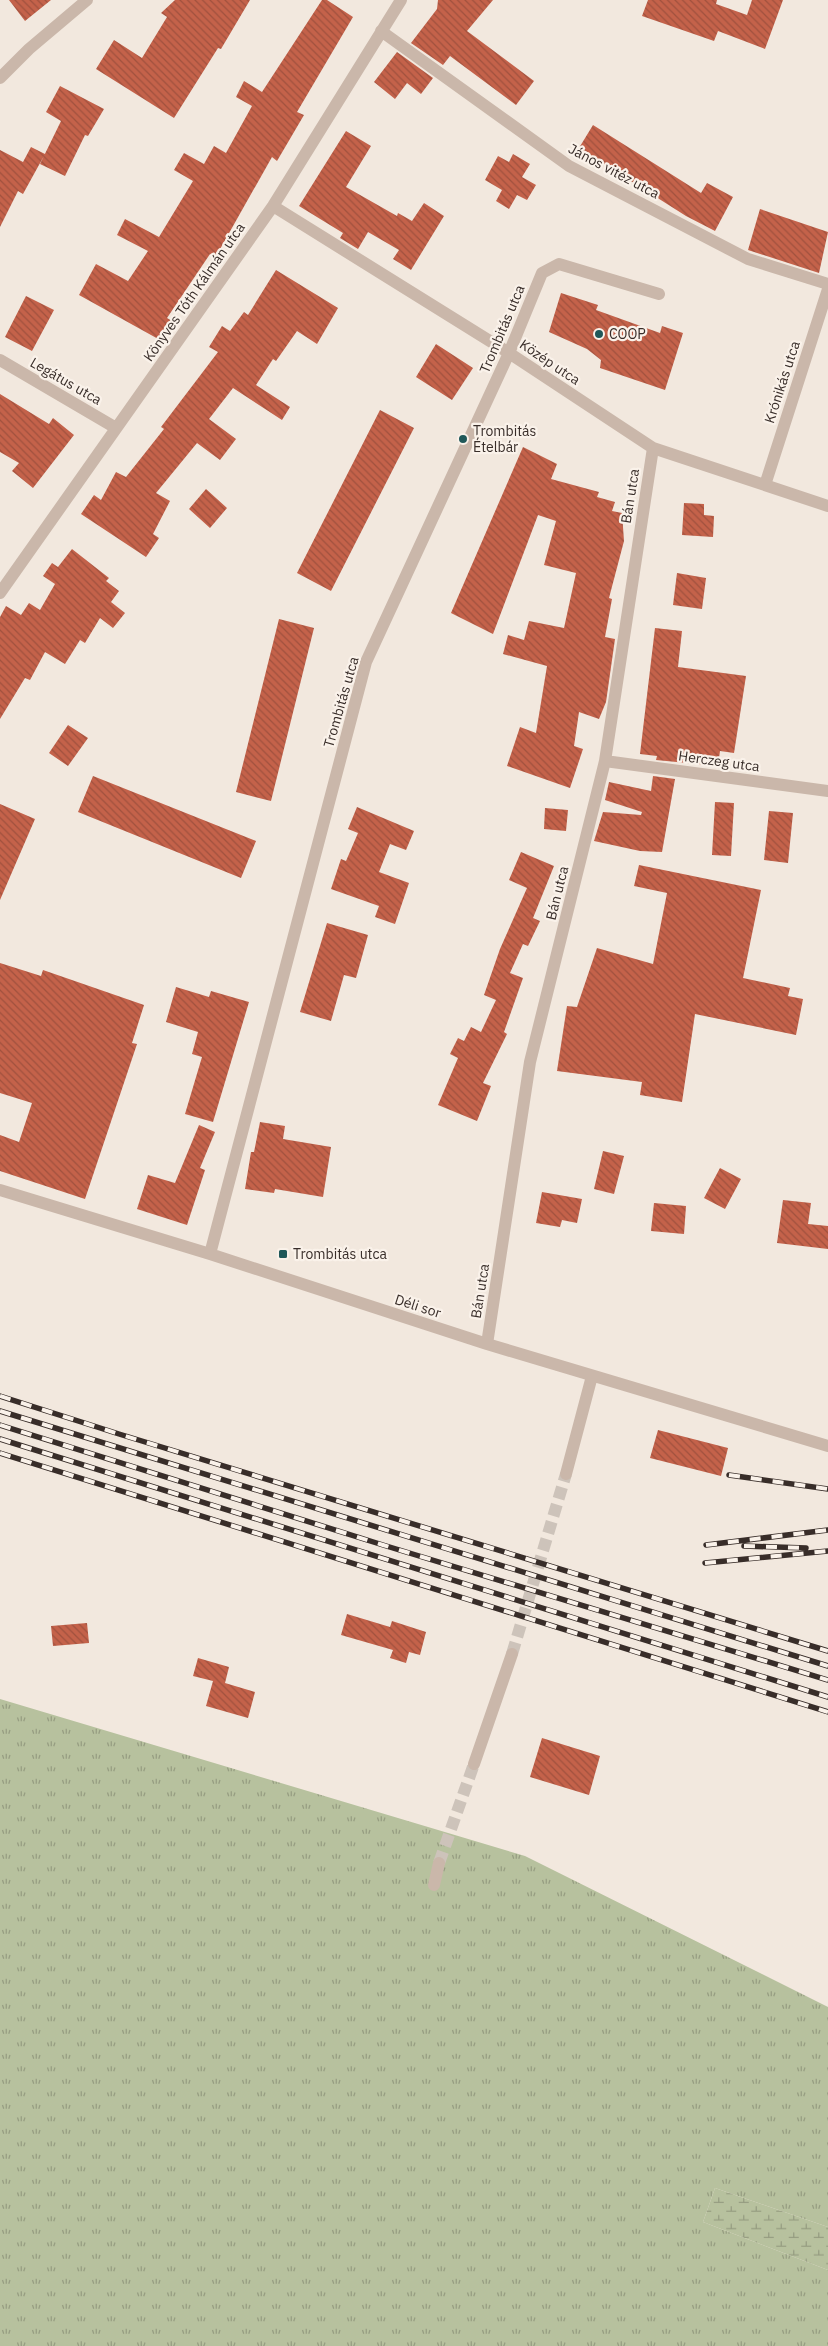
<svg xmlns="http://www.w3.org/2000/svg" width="828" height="2346" viewBox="0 0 828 2346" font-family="'IBM Plex Sans',sans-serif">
  <defs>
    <pattern id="grass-tufts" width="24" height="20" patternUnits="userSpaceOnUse" patternTransform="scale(1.25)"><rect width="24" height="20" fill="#b7c19e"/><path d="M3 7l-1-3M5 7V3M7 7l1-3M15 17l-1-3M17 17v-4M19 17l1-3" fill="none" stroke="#969d81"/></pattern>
    <pattern id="wetland-marsh" width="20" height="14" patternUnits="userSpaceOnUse" patternTransform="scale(1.25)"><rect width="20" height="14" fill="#b7c19e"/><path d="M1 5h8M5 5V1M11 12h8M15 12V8" fill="none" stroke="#969d81"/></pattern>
    <pattern id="building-back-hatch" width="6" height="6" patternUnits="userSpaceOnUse" patternTransform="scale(1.25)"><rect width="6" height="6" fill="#c4624a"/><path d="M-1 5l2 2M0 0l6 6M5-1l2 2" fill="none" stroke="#a0513e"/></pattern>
  </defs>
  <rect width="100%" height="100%" fill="#f2e8de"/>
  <path fill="url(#grass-tufts)" d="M0,1699L525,1856L828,2007V2227L715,2188L703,2222L828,2270V2346H0Z"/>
  <path fill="url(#wetland-marsh)" d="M715,2188L828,2227V2270L703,2222Z"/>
  <path fill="url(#building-back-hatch)" d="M9,0H51L25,21Z
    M175,0H250L221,49L218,48L174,118L96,69L114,40L142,58L167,17L161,13Z
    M322,0H327L353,17L297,112L304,115L277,161L272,157L215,258L210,254L167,318L172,321L160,340L79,295L96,264L128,281L148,251L117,235L125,219L159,237L193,181L174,170L184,153L204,164L214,146L226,153L252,106L236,97L244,81L262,92Z
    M438,0H493L467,31L534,81L516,105L450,56L443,65L411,43L437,9Z
    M648,0H717L716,4L747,15L752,0H783L765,49L718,31L714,41L642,16Z
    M397,52L433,78L421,94L407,83L395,99L374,82Z
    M60,86L104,109L88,136L85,135L65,176L40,164L61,121L46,112Z
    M593,125L701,193L707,183L733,197L715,231L686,216L579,148Z
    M346,131L371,146L346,187L397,216L398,213L412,221L424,203L444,216L411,270L393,259L399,250L368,232L358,249L340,238L343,233L299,206Z
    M31,147L45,154L23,194L18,191L0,227V150L23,162Z
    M513,154L530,164L522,177L536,185L527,200L517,195L509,209L496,201L502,190L485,180L498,156L509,162Z
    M760,209L828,232L819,273L748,250Z
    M276,270L338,308L317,344L297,331L276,361L273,359L256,385L290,407L282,420L233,388L209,419L236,439L220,460L197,443L156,493L170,501L153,534L159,538L146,557L81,514L94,495L101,500L116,472L126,477L164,429L161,427L218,352L209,347L222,326L230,331L244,312L248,315Z
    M561,293L598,305L596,310L660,333L662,326L683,333L665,390L600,368L601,360L587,349L549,332Z
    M26,296L54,310L32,351L5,337Z
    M436,344L473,368L452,400L416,377Z
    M0,394L49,424L53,418L74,435L33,488L12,471L19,463L0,452Z
    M380,410L414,428L331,591L297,573Z
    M523,447L557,464L551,479L599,492L597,497L615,502L612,511L622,513L624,541L609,598L612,599L605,637L615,639L606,702L599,719L579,712L574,746L583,749L570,788L507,766L520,727L536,733L547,666L503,654L508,635L524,640L529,621L564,628L576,573L544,565L556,521L538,515L493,634L451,613Z
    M206,489L227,508L210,528L189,509Z
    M684,503L704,504V515L714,516L713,537L682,535Z
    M72,549L109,578L106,581L119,591L111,602L125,613L113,628L100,618L85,643L80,640L65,664L45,652L30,680L25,678L0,719V617L6,606L21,615L29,603L40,610L55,584L43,576L52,563L58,567Z
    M677,573L706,578L702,609L673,605Z
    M279,619L314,628L271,801L236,792Z
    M655,628L682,631L678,667L746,676L734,753L720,751L718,766L656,760L657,756L640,754Z
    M68,725L88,738L68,766L49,753Z
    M93,776L256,841L241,878L78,812Z
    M653,776L675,779L662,852L640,851L594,841L603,812L641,815L642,812L605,800L609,782L651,791Z
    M715,802L734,803L731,856L712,855Z
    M0,804L35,819L0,900Z
    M357,807L414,831L406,850L390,844L379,872L409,883L395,924L375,917L379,906L331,889L341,859L346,861L358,833L348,829Z
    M545,808L568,810L566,831L544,829Z
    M769,811L793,813L788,863L764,860Z
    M521,852L554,866L533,918L540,921L528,946L523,944L510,973L523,978L504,1032L507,1034L483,1083L491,1086L477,1121L438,1105L458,1058L450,1054L458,1038L464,1041L471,1027L481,1032L496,1000L484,995L500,949L527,888L509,880Z
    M639,865L761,890L743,978L790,988L788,996L803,999L796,1035L695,1014L682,1102L640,1095L642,1082L557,1071L567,1006L577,1007L597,948L653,964L667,893L634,886Z
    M327,923L368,935L356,978L344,975L331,1021L300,1012Z
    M0,963L41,976L43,970L144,1005L132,1043L137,1044L85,1199L0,1171V1135L19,1142L32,1103L0,1093Z
    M176,987L209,997L211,991L249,1002L213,1122L185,1114L202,1057L192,1054L198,1032L166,1022Z
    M260,1122L285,1126L283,1139L331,1147L323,1197L275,1189L274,1193L245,1189L251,1152H254Z
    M199,1125L215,1132L200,1168L205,1170L187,1225L137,1209L148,1175L175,1183Z
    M603,1151L624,1156L614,1194L594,1189Z
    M720,1168L741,1179L725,1209L704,1198Z
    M542,1192L582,1199L577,1223L562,1220L560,1227L536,1223Z
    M783,1200L811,1203L808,1224L828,1226V1249L777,1243Z
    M654,1203L686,1206L684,1234L651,1231Z
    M658,1430L728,1448L721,1476L650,1458Z
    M347,1614L390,1627L392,1621L426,1632L420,1655L409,1652L406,1663L390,1658L393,1650L341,1635Z
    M87,1623L89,1643L53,1646L51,1626Z
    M198,1658L229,1667L225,1683L255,1692L248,1718L206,1706L213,1681L193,1676Z
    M542,1738L600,1756L589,1795L530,1777Z"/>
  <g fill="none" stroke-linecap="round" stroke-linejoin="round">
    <path stroke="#cdc3ba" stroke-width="12" stroke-dasharray="12 6" stroke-linecap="butt" d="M512,1654L566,1474
      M439,1863L474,1764"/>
    <path stroke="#cab7aa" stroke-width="12" d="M381,31L569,166L748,259L828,284
      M0,78L29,49L87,0
      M273,206L509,353L653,448L828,506
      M0,360L116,428
      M765,485L828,289
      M0,593L273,206L401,0
      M605,761L828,791
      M0,1190L210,1254L487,1344L828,1446
      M210,1254L366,662L509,353L542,273L559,264L659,294
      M487,1344L530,1062L605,761L653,448
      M566,1474L592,1376
      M474,1764L512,1654
      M434,1885L439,1863"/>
    <defs>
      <path id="rail" d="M0,1396L119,1434L828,1651
        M0,1411L828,1666
        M0,1425L383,1545L828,1680
        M0,1439L828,1697
        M0,1453L828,1712
        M729,1475L828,1489
        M706,1545L828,1530
        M744,1546L806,1548
        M705,1563L828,1551"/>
    </defs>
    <use href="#rail" stroke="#382d29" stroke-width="5.5"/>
    <use href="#rail" stroke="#faf2ea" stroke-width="4" stroke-dasharray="11" stroke-linecap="butt"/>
  </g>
  <g fill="#1f5859" stroke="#faf2ea" stroke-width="2">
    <circle cx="599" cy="334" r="5"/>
    <circle cx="463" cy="439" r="5"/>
    <rect x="278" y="1249" width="10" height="10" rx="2.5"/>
  </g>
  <g text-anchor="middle" stroke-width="4.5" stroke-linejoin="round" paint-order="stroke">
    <g font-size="14" fill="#382d29" stroke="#faf2ea">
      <text transform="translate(614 171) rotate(28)" y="5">János vitéz utca</text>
      <text transform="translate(194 292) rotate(-55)" y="5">Könyves Tóth Kálmán utca</text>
      <text transform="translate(502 329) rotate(-67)" y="5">Trombitás utca</text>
      <text transform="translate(550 362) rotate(34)" y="5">Közép utca</text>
      <text transform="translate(66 381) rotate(30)" y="5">Legátus utca</text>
      <text transform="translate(782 382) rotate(-72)" y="5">Krónikás utca</text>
      <text transform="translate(630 496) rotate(-81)" y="5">Bán utca</text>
      <text transform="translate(341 702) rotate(-74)" y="5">Trombitás utca</text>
      <text transform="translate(719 761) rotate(8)" y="5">Herczeg utca</text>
      <text transform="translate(557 893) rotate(-76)" y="5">Bán utca</text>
      <text transform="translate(480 1291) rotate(-81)" y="5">Bán utca</text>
      <text transform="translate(418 1306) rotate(18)" y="5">Déli sor</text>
    </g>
    <g font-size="14" fill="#382d29" stroke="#faf2ea" text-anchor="start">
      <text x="609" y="339">COOP</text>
      <text x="473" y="436">Trombitás<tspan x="473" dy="16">Ételbár</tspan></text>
      <text x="293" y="1259">Trombitás utca</text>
    </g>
  </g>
</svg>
